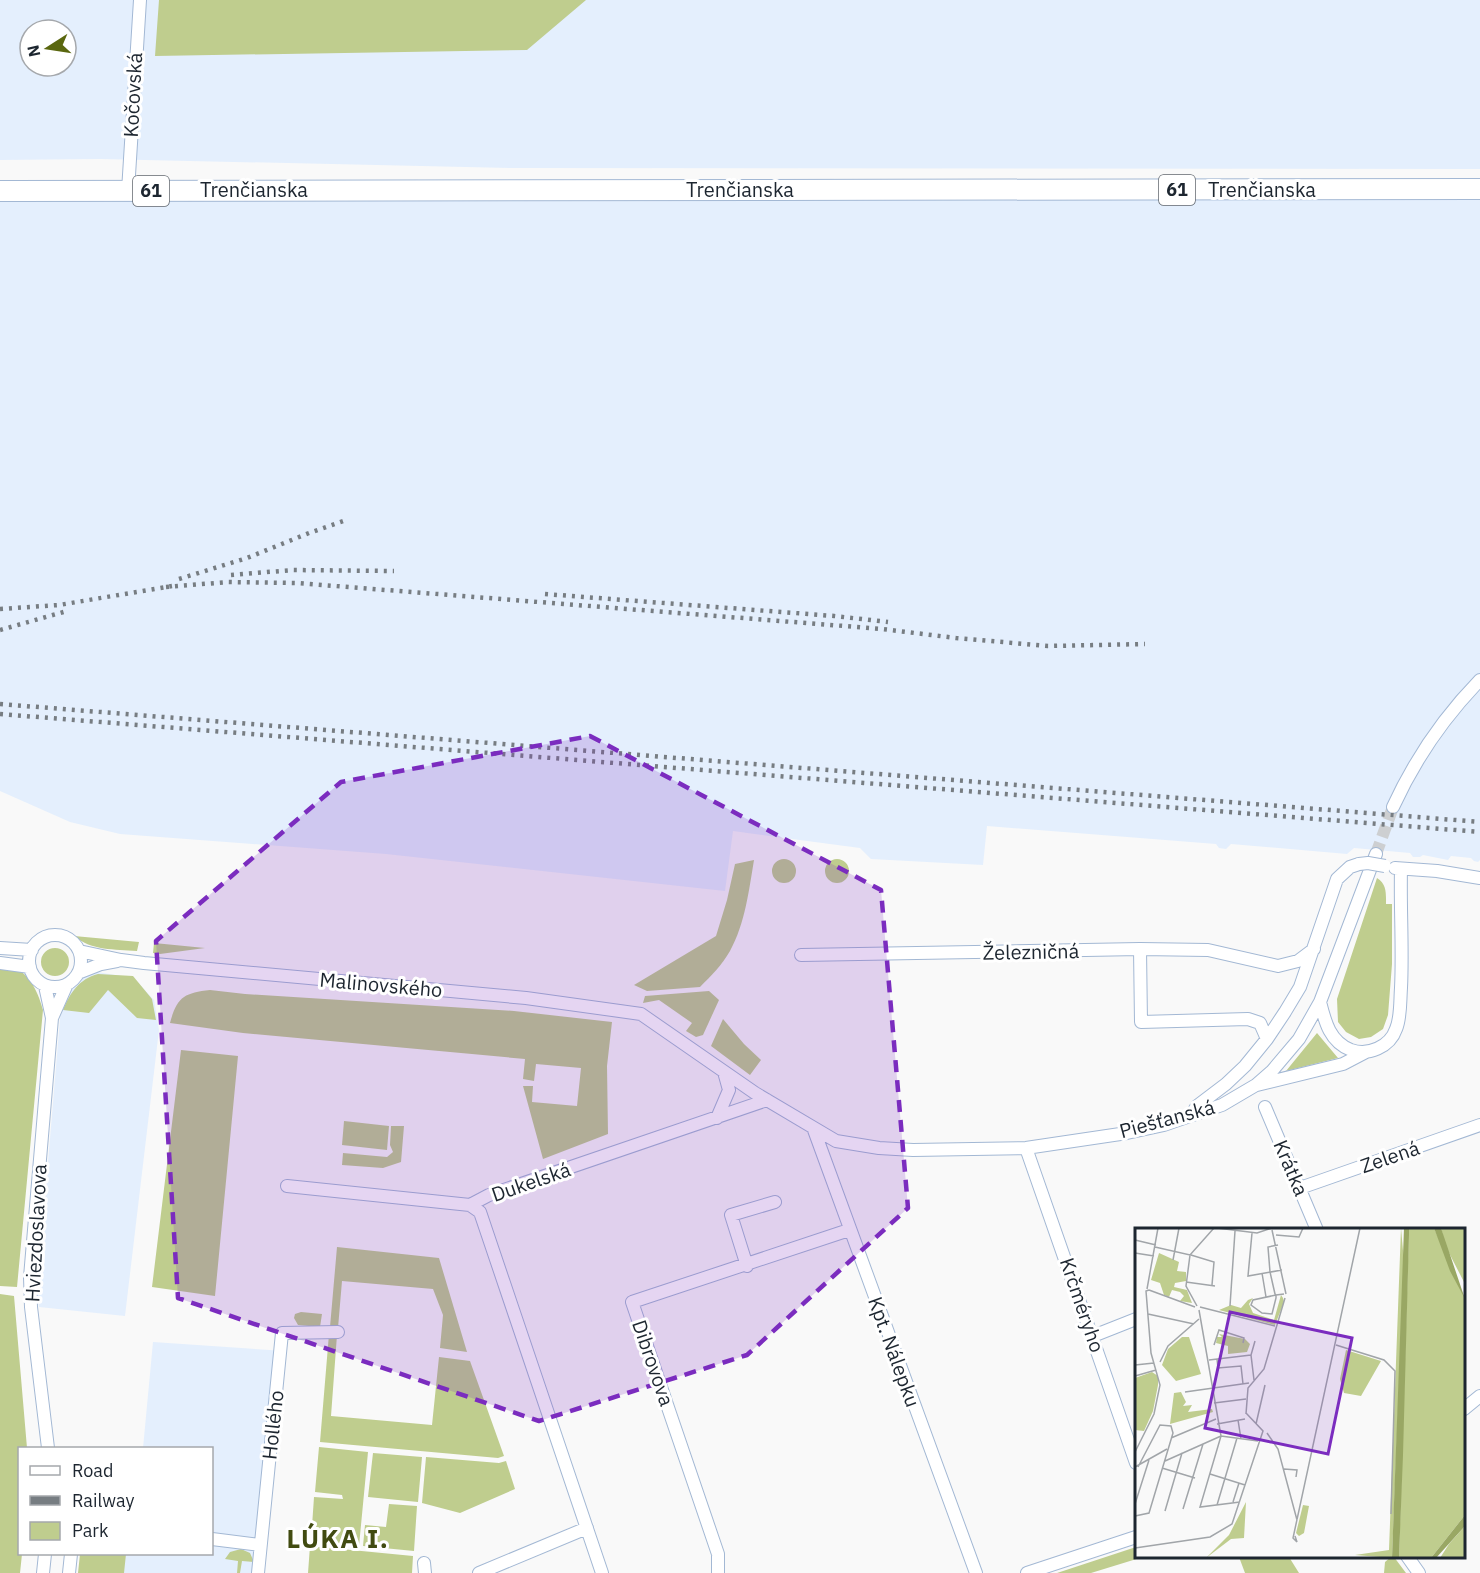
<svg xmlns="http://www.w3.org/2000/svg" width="1480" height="1573" viewBox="0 0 1480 1573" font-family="'IBM Plex Sans',sans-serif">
  <rect width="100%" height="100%" fill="#f9f9f9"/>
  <path fill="#e4effd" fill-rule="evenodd" d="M0,0H1480V169L511,168L100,159L0,160ZM30,30H66V66H30Z
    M1480,180V860L1478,862L1474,861L1471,858L1451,856L1448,860L1423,855L1420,857H1413L1410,853L1354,848L1347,854L1231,844L1226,849L1219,848L1216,844L987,826L983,865L871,859L860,848L733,831L725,891L386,854L120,834L70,822L0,791V191Z
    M97,972L134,978L154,1000L159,1030L125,1316L39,1307L37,1294L61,1007L75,979Z
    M153,1342L285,1351L264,1573H79L81,1554H212V1448H143Z"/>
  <path fill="#bfcd8e" d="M159,0H586L527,50L155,56Z
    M825 871a12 12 0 1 1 24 0a12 12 0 1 1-24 0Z
    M772 871a12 12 0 1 1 24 0a12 12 0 1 1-24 0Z
    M754,860C749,890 745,924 730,951C722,965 711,976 700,987L647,991L634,985L716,936L727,900L735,864Z
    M1377,878C1387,884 1386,894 1386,904H1392V964L1388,1015L1383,1029L1371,1037L1359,1039L1346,1032L1338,1022L1337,999Z
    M74,936L139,942L137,951C114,949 92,951 74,936Z
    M154,943L205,948L160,954L153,953Z
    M41 962a14 14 0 1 1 28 0a14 14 0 1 1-28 0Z
    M0,966C4,967 11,966 15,968C31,975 39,995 43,1010L17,1287L0,1286Z
    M98,974L133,976L152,999L156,1020L137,1018L108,990L89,1013L63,1010C70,993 79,979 98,974Z
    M210,990L245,994L514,1011L612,1022L607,1066L608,1134L543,1159L523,1086H533L532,1102L577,1106L581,1068L536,1064L534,1081L523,1079L525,1059L243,1033L170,1023C177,997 184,993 210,990Z
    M709,991L719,1000L703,1035L696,1037L686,1031L692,1023L659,1000L643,1003L645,996Z
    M723,1019L744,1044L761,1060L750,1075L711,1046Z
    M1317,1033L1338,1058L1286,1071Z
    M181,1050L238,1056L215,1296L152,1287Z
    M344,1121L389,1126L387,1150L342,1145Z
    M391,1126H404L401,1162L383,1168L342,1165L343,1153L387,1157L393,1152L390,1145Z
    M337,1247L439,1258L467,1352L440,1348L443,1315L433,1289L342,1281L338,1328L330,1327Z
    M0,1294L14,1296L27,1448H20V1554H22L20,1573H0Z
    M301,1312L322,1314L320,1327L298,1325L294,1318L295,1314Z
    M329,1334L337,1335L331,1416L432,1425L439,1357L470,1361L504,1456L498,1458L320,1442Z
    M319,1447L368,1452L359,1546L311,1541L314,1497L343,1499L342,1495L315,1492Z
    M373,1453L422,1457L418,1502L368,1497Z
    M426,1457L499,1463L506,1461L515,1489L460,1513L422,1503Z
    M389,1504L417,1506L414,1551L363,1546L365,1525L386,1527Z
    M310,1546L413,1556L412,1573H308Z
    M1136,1547V1556L1143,1557L1091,1573H1057Z
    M241,1549L250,1553L254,1562L242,1561L240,1573H237L238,1561L225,1559L230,1552Z
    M80,1554H126L124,1573H78Z
    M1392,1556L1394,1557L1406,1573H1384L1385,1562Z
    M1239,1557H1289L1299,1573H1245Z"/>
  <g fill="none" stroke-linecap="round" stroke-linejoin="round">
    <path stroke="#cdcfd1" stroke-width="12" stroke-dasharray="12 6" stroke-linecap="butt" d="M1376,854L1393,807"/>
    <defs>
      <path id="minor" d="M128,191L140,0
        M1393,807C1415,759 1443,718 1480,680
        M1395,868L1437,871L1480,878
        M29 961a26 26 0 1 1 52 0a26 26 0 1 1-52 0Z
        M0,948L32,950
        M1140,949L1141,1022L1248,1019L1260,1023L1267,1039
        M79,951L121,960L144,963L526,998L641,1014L755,1093L836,1141L879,1148L913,1150L1026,1148L1127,1133L1164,1125L1222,1105L1256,1085L1272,1071L1299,1039L1320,1002L1376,854
        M801,955L1140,949L1208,950L1278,966L1298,961L1314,949
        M0,963L30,967
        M78,973L101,964L117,961
        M45,986L52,1018L30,1277L31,1307L48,1448
        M1320,1002C1325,1022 1330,1042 1351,1050C1368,1056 1390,1047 1396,1029C1401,1018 1400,1001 1401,988C1403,949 1400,909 1401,869
        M52,1018L67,984
        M1257,1085L1343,1064L1366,1052
        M1265,1107L1317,1230
        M1192,1114L1197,1106L1226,1084L1245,1066L1267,1039L1285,1012L1300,987L1337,879L1350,867L1359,864
        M717,1118L729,1090L724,1072
        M814,1130L976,1573
        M1026,1148L1136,1463
        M287,1186L470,1205L489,1195L767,1100
        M1300,1188L1480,1125
        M470,1205L480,1212L602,1573
        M747,1266L731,1215L775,1202
        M1093,1336L1136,1319
        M1464,1409L1480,1396
        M212,1539L260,1545
        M1407,1556L1419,1573
        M424,1563L425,1573
        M43,1573L45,1554
        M69,1573L71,1554
        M258,1573L282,1333L338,1332
        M479,1573L587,1528
        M718,1573V1554L632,1302L849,1230
        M1027,1573L1136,1537"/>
      <path id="primary" d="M0,191L1480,189"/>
    </defs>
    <use href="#minor" stroke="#a3b8d4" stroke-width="14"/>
    <use href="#primary" stroke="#a3b8d4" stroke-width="22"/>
    <use href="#minor" stroke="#fff" stroke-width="12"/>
    <use href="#primary" stroke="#fff" stroke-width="20"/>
    <path stroke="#777d82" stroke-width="4.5" stroke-dasharray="3 6" stroke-linecap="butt" d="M231,575L293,570L394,571
      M179,579L247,558L309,533L346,520
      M166,587L228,582L297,583L882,629L956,638L1048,646L1145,644
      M545,594L834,616L888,622
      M0,609L59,605L172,586
      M0,630L67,611
      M0,704L1480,822
      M0,714L1480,832"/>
    <defs>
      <path id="minor-bridge" d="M1359,864L1368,863L1385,866"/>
    </defs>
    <use href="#minor-bridge" stroke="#a3b8d4" stroke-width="14" stroke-linecap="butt"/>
    <use href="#minor-bridge" stroke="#fff" stroke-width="12"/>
  </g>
  <path fill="#7b2cbf" fill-opacity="0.2" stroke="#7b2cbf" stroke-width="4.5" stroke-dasharray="12 8" stroke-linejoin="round" d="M590,736L881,890L908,1208L747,1355L539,1421L178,1298L156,941L341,782Z"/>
  <g text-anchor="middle" stroke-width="6" stroke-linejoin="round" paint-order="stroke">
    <g fill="#fff" stroke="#61676e" stroke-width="1.5">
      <rect x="1159" y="175" width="36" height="30" rx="4.5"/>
      <rect x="133" y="176" width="36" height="30" rx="4.5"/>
    </g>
    <g font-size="18" font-weight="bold" fill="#1d2630">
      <text x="1177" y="196">61</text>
      <text x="151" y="197">61</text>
    </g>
    <g font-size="20" fill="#1d2630" stroke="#fff">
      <text transform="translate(133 95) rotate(-87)" y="7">Kočovská</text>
      <text x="254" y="197">Trenčianska</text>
      <text x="740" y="197">Trenčianska</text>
      <text x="1262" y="197">Trenčianska</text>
      <text transform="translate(1031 952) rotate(-1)" y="7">Železničná</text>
      <text transform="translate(381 985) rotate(5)" y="7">Malinovského</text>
      <text transform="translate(1167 1119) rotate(-15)" y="7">Piešťanská</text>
      <text transform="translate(1390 1157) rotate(-19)" y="7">Zelená</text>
      <text transform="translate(1291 1168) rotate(67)" y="7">Krátka</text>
      <text transform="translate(531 1182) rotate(-19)" y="7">Dukelská</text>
      <text transform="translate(36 1233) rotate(-87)" y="7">Hviezdoslavova</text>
      <text transform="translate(1082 1305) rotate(71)" y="7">Krčméryho</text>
      <text transform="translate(894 1352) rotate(70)" y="7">Kpt. Nálepku</text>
      <text transform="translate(653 1363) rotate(71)" y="7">Dibrovova</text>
      <text transform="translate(273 1425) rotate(-84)" y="7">Hollého</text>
    </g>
    <g font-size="26" font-weight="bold" letter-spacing="1.5" fill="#414b11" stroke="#fff">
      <text x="338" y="1548">LÚKA I.</text>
    </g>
  </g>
  <g transform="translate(1135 1228)">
    <rect width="330" height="330" fill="#f9f9f9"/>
    <path d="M266,0L269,34L257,330L220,327L254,322ZM274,0H299L330,71V287L296,330H264ZM306,0H330V56L311,19ZM24,25L44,34L42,43L51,44V53L40,55L39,59L52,62L57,75L45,73L49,68L45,64L37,62L34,69L29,67L25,55L16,52ZM146,67L148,70L149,74L140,97L84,82L96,77L106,80L113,72L118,70L114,76L118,85L139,92ZM84,106L110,111L115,116L112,124L93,126V118L81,115L82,109H87ZM47,109H54L66,146L41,153L27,137L33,121ZM211,122L246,133L226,168L209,165L205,151ZM17,144L23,148V157L18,183L9,203L0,202V150ZM46,164L51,174L48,178L57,177L53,184L77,181L78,184L35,196L39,165ZM111,274L109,310L96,311L71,330L94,307ZM168,277L174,278L169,305L164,308L161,305ZM330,298V330H305L314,316Z" fill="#bfcd8e"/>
    <path d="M269,0H274V7L268,227L264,330H257ZM299,0H306L330,71L315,43ZM330,287V298L301,330H296Z" fill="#99a764"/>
    <path fill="none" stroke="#a1a5a9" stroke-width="1.5" d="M82,0L122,5L137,0M137,2L151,66M117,5L113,48L147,42M141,7L164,9L168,0M0,12L21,17M143,17L133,19L135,44L140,66L141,67V70L137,86L127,85L116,77L118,72L141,67L149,66M20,19L55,27L79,0M0,25L19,28M55,27L51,58L62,78M56,27L79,34L77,57M38,32L44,0M127,45L131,69M51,54L80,58M12,61L23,0M14,62L60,79M95,78L100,3M65,79L140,98M64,82L86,208M13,86L59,96M79,117L84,102L109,110L108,115M201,117L249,132L260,143L256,286M82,131L83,140L106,138L108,156M74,132L116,127M25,134L33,118L64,91M0,137L19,135M0,148L21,142M119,152L116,127L120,113M50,164L114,155M79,175L111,171M111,186L113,160L129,141L150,70M103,192L106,211M82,196L110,191M121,196L130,157M132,205L143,221L162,292M86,208L65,279L105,274M86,208L123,213M36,210L81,191M0,224L19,186L25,157L16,125L11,63L14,62M30,233L86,208M0,239L32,221M27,240L60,250M149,241L162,242L161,249M75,246L110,257M98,274L104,255M0,276L14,232M82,277L102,210M48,281L68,216M30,283L47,225M0,288L14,285L38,205L36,198L25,197L3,239M160,308L162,314L158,310L225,0M0,320L75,309L97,296L128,203L111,185"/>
    <path fill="#7b2cbf" fill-opacity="0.15" stroke="#7b2cbf" stroke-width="3" d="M95,84L217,110L193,226L70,200Z"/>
    <rect width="330" height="330" fill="none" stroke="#1d2630" stroke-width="3"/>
  </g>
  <rect x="18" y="1447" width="195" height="108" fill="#ffffff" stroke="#a5a8ac" stroke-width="1.5"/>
  <rect x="30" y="1466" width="30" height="9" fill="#ffffff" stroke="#a5a8ac" stroke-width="1.5"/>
  <text x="72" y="1477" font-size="18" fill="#1d2630">Road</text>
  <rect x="30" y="1496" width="30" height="9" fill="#777d82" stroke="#a5a8ac" stroke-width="1.5"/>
  <text x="72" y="1507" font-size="18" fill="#1d2630">Railway</text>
  <rect x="30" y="1522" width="30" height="18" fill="#bfcd8e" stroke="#a5a8ac" stroke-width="1.5"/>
  <text x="72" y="1537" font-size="18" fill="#1d2630">Park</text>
  <g transform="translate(48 48) rotate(258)"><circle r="28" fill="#ffffff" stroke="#a5a8ac" stroke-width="1.5"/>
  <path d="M0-4.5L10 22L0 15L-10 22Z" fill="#5a670f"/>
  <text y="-9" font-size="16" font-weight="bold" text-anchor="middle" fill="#1d2630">N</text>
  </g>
</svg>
